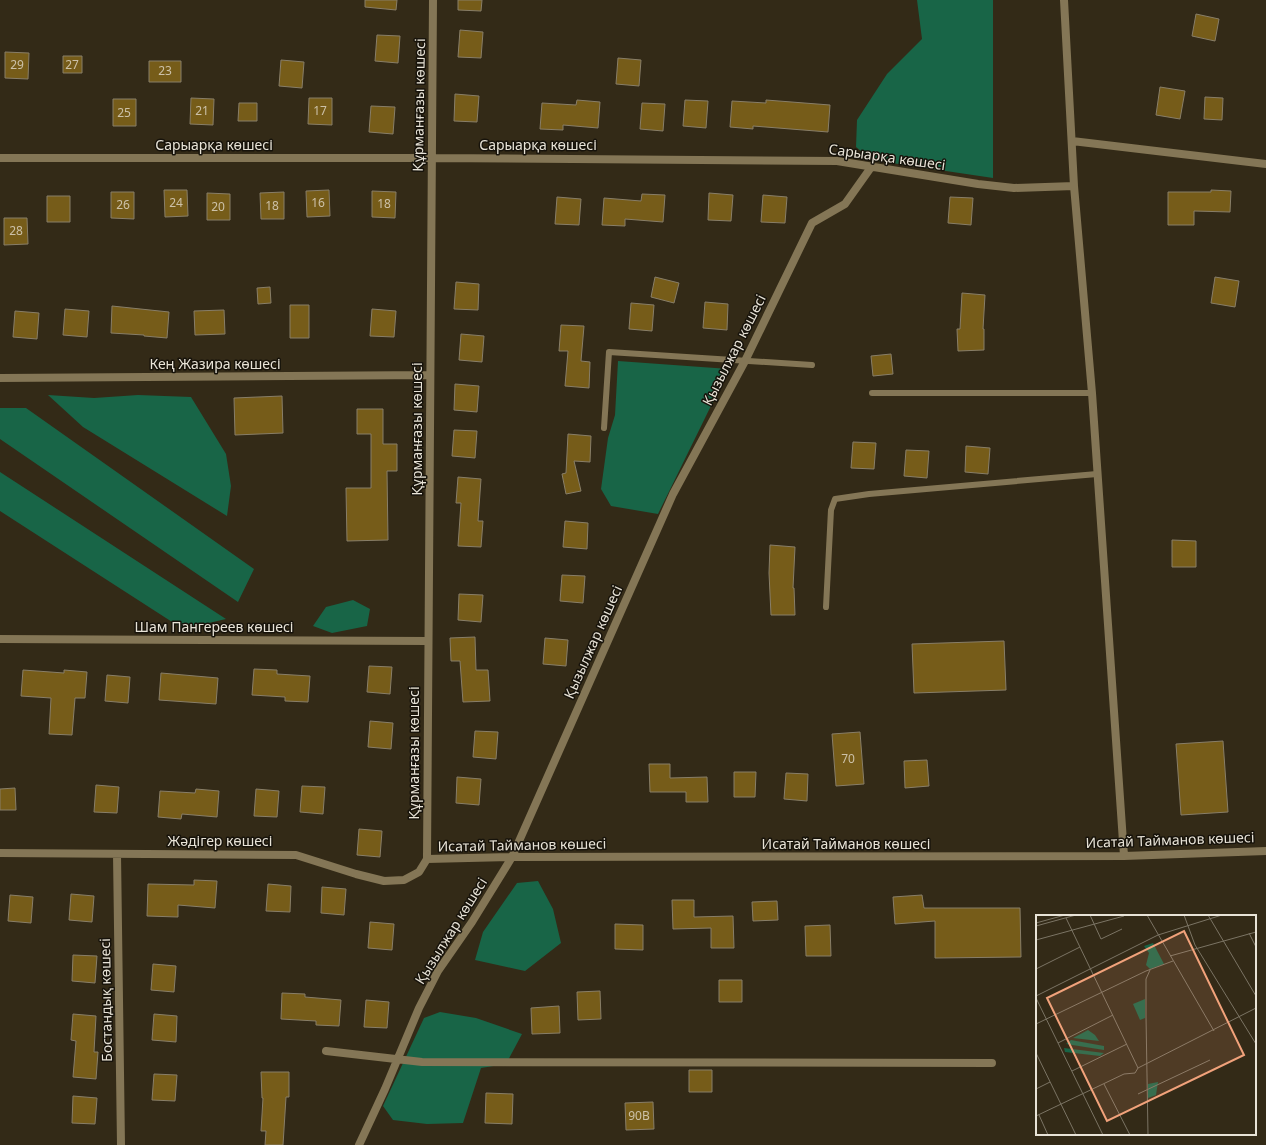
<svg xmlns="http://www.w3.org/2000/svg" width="1266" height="1145" viewBox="0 0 1266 1145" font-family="'Noto Sans',sans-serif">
  <rect width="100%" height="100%" fill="#332a17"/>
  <path fill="#186547" d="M917,0H993V178L872,160L856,147L857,120L887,74L922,39Z
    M618,361L729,369L658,514L611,506L601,489L608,438L615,415Z
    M48,395L94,398L138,395L191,397L226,454L231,486L227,516L83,427Z
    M0,408H26L254,569L238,602L0,439Z
    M0,472L226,619L183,629L0,511Z
    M353,600L370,609L367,626L332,633L313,626L326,607Z
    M538,881L553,909L561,943L525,971L475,960L483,932L517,883Z
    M440,1012L476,1018L522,1034L506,1064L481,1068L463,1123L427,1124L393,1120L383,1106L424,1018Z"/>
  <path fill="#765c19" stroke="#887e68" d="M365,0H397L396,10L365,7Z
    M458,0H482L481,11L458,10Z
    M1196,14L1219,19L1215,41L1192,36Z
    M460,30L483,32L481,58L458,57Z
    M377,35L400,36L398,63L375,61Z
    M5,52L29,53L28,79L5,78Z
    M63,56H82V73H63Z
    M618,58L641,60L639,86L616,84Z
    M281,60L304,62L302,88L279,86Z
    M149,61H181V82H149Z
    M1160,87L1185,91L1180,119L1156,115Z
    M455,94L479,96L477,122L454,121Z
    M1205,97L1223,98L1222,120L1204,119Z
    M191,98L214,99L213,125L190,124Z
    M309,98H332V125L308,124Z
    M113,99H136V126H113Z
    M577,100L600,102L598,128L563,125V130L540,129L542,103L576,105Z
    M685,100L708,101L706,128L683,126Z
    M766,100L830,105L828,132L753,126V129L730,127L732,101L766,103Z
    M239,103H257V121H238Z
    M642,103L665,104L663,131L640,129Z
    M371,106L395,107L393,134L369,132Z
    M164,190H187L188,216L165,217Z
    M329,190L330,216L307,217L306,191Z
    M1211,190L1231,191L1230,212L1194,211V225H1168V192H1211Z
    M372,191L396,192L395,218L372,217Z
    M111,192H134V219L111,218Z
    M284,192V219H261L260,193Z
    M207,193L230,194V220H207Z
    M709,193L733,195L731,221L708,220Z
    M642,194L665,195L663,222L625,219V226L602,225L604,198L641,201Z
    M763,195L787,197L785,223L761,222Z
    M47,196H70V222H47Z
    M557,197L581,199L579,225L555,224Z
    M950,197L973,198L971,225L948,223Z
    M4,218H27L28,244L4,245Z
    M655,277L679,283L674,303L651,297Z
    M1215,277L1239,281L1235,307L1211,303Z
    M456,282L479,284L478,310L454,309Z
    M270,287L271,303L258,304L257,288Z
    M962,293L985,295L983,329H984V350L958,351L957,329H960Z
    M705,302L728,304L727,330L703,328Z
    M631,303L654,305L652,331L629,329Z
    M290,305H309V338H290Z
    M112,306L169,312L167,338L144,336V335L111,333Z
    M65,309L89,311L87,337L63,335Z
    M372,309L396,311L394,337L370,336Z
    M224,310L225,334L195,335L194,311Z
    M15,311L39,313L37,339L13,337Z
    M561,325L584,326L581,361L590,362L589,388L565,386L568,351H559Z
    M461,334L484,336L482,362L459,360Z
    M891,354L893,374L873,376L871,356Z
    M455,384L479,386L477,412L454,410Z
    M282,396L283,433L235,435L234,398Z
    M357,409H383V444H397V471H387L388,540L347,541L346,488H371V434H357Z
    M454,430L477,431L475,458L452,456Z
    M568,434L591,436L590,462L574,461L581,491L566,494L562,474L566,473Z
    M853,442L876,443L874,469L851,468Z
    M966,446L990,448L988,474L965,472Z
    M906,450L929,451L927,478L904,476Z
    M458,477L481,479L478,521H483L481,547L458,546L461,503H456Z
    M565,521L588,523L587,549L563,547Z
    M1172,540L1196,541V567H1172Z
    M770,545L795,547L793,588H794L795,615H771L769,573Z
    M562,575L585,576L583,603L560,601Z
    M459,594L483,595L481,622L458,620Z
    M475,637L476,670H488L490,701L463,702L460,661H451L450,638Z
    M545,638L568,640L566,666L543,664Z
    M1004,641L1006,690L914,693L912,644Z
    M369,666L392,667L390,694L367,692Z
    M254,669L277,670V674L310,676L308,702L285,701V697L252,695Z
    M23,670L64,673V670L87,672L85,698H75L72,735L49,734L51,698L21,696Z
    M161,673L218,678L216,704L159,700Z
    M107,675L130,677L128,703L105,701Z
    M370,721L393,723L391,749L368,747Z
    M475,731L498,732L496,759L473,757Z
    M860,732L864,784L836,786L832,734Z
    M1223,741L1228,812L1181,815L1176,744Z
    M927,760L929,786L905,788L904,761Z
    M649,764H670V778L707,777L708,802H686V792H650Z
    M734,772H756L755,797H734Z
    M786,773L808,774L807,801L784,799Z
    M457,777L481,779L479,805L456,803Z
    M96,785L119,787L117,813L94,812Z
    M302,786L325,787L323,814L300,812Z
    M15,788L16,810H0V789Z
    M196,789L219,791L217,817L182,814L181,819L158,817L160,791L195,793Z
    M256,789L279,791L277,817L254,816Z
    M359,829L382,831L380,857L357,855Z
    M194,880L217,881L215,908L178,905V917L147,916L148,884L194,885Z
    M268,884L291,886L290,912L266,911Z
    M322,887L346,889L344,915L321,913Z
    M71,894L94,896L92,922L69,920Z
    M10,895L33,897L31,923L8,921Z
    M922,895L924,908H1020L1021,957L935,958V921L895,924L893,897Z
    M672,900H694V917L733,916L734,948H711V928L673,929Z
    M777,901L778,920L753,921L752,902Z
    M370,922L394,924L392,950L368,948Z
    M615,924L643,925V950L615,949Z
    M830,925L831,956H806L805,926Z
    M73,955L97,956L95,983L72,981Z
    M153,964L176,966L174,992L151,990Z
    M719,980H742V1002H719Z
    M600,991L601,1019L578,1020L577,992Z
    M282,993L305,994V997L341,1000L339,1026L316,1025V1021L281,1019Z
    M366,1000L389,1002L387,1028L364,1027Z
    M559,1006L560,1033L532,1034L531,1008Z
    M73,1014L96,1016L94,1052H98L96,1079L73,1077L76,1041L71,1040Z
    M154,1014L177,1016L176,1042L152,1040Z
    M689,1070H712V1092H689Z
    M261,1072H289V1097H286L283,1145H265L266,1131H261L263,1098H262Z
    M154,1074L177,1075L175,1101L152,1100Z
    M486,1093L513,1094L512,1124L485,1123Z
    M73,1096L97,1098L95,1124L72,1123Z
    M653,1102L654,1129L626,1130L625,1103Z"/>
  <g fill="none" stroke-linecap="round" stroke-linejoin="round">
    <path stroke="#847656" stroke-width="6" d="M872,393H1092
      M604,428L609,352L812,365
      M826,607L831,510L835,499L869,494L1097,474"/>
    <path stroke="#847656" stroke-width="8" d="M1064,0L1074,186L1092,393L1124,856
      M1072,141L1266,164
      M0,158H431L837,161L978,184L1014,188L1074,186
      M0,378L430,375
      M0,639L428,641
      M0,853L296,855L356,874L384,881L404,880L419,872L427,859
      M117,854L121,1145
      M427,859L433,0
      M427,859L512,857L1124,856L1266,851
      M326,1051L422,1062L992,1063
      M359,1145L385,1089L419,1008L438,971L472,922L512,857L673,494L745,361L812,223L845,204L872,166"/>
  </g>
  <g text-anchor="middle" stroke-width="3" stroke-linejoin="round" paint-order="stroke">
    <g font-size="12" fill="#ccc1a8">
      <text x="17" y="69">29</text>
      <text x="72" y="69">27</text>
      <text x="165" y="75">23</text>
      <text x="202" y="115">21</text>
      <text x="320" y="115">17</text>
      <text x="124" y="117">25</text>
      <text x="176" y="207">24</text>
      <text x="318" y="207">16</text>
      <text x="384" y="208">18</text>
      <text x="123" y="209">26</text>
      <text x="272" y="210">18</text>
      <text x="218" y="211">20</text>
      <text x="16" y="235">28</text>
      <text x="848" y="763">70</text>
      <text x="639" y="1120">90B</text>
    </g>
    <g font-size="14" fill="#e8e3d7" stroke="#17130b">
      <text transform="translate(419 105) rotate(-89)" y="5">Құрманғазы көшесі</text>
      <text x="214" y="150">Сарыарқа көшесі</text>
      <text x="538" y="150">Сарыарқа көшесі</text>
      <text transform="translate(887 157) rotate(8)" y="5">Сарыарқа көшесі</text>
      <text transform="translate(734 350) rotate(-63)" y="5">Қызылжар көшесі</text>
      <text x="215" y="369">Кең Жазира көшесі</text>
      <text transform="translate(417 429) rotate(-90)" y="5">Құрманғазы көшесі</text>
      <text x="214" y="632">Шам Пангереев көшесі</text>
      <text transform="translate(593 642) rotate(-66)" y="5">Қызылжар көшесі</text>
      <text transform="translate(414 753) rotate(-90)" y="5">Құрманғазы көшесі</text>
      <text transform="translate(1170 840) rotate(-2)" y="5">Исатай Тайманов көшесі</text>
      <text x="220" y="846">Жәдігер көшесі</text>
      <text x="846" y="849">Исатай Тайманов көшесі</text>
      <text transform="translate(522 845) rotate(-1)" y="5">Исатай Тайманов көшесі</text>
      <text transform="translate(451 931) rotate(-58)" y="5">Қызылжар көшесі</text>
      <text transform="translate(106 1000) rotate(-91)" y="5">Бостандық көшесі</text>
    </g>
  </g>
  <g transform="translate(1036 915)">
    <rect width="220" height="220" fill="#332a17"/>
    <path d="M117,28L128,49L114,54L110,50L113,38L108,31ZM109,84V103L104,105L97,89ZM52,115L59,120L63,126L37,123ZM35,125L68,131V135L30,129ZM28,133L68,138L64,141L29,137ZM122,167L120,180L112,183V169Z" fill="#186547"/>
    <path fill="none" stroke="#7b7464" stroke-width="1" d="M54,0L65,24L86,14M111,0L178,116M148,0L159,30L220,129M172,0L220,81M30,3L102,153M0,8L29,0M0,11L40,0M213,18L220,32M0,25L88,1M134,41L220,17M0,54L44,32M0,81L122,20L186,0M0,83L67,220M0,109L110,56L137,46M22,128L77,100M0,138L40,220M36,156L91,129M68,169L94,220M0,174L14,167M102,179L174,145M3,200L12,220M0,201L88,159L99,158L102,153L220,93M112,220L110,101V64L114,55"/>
    <path fill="#f1a27b" fill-opacity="0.15" stroke="#f1a27b" stroke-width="2" d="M148,16L208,140L71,206L11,83Z"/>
    <rect width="220" height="220" fill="none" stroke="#e8e3d7" stroke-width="2"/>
  </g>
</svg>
